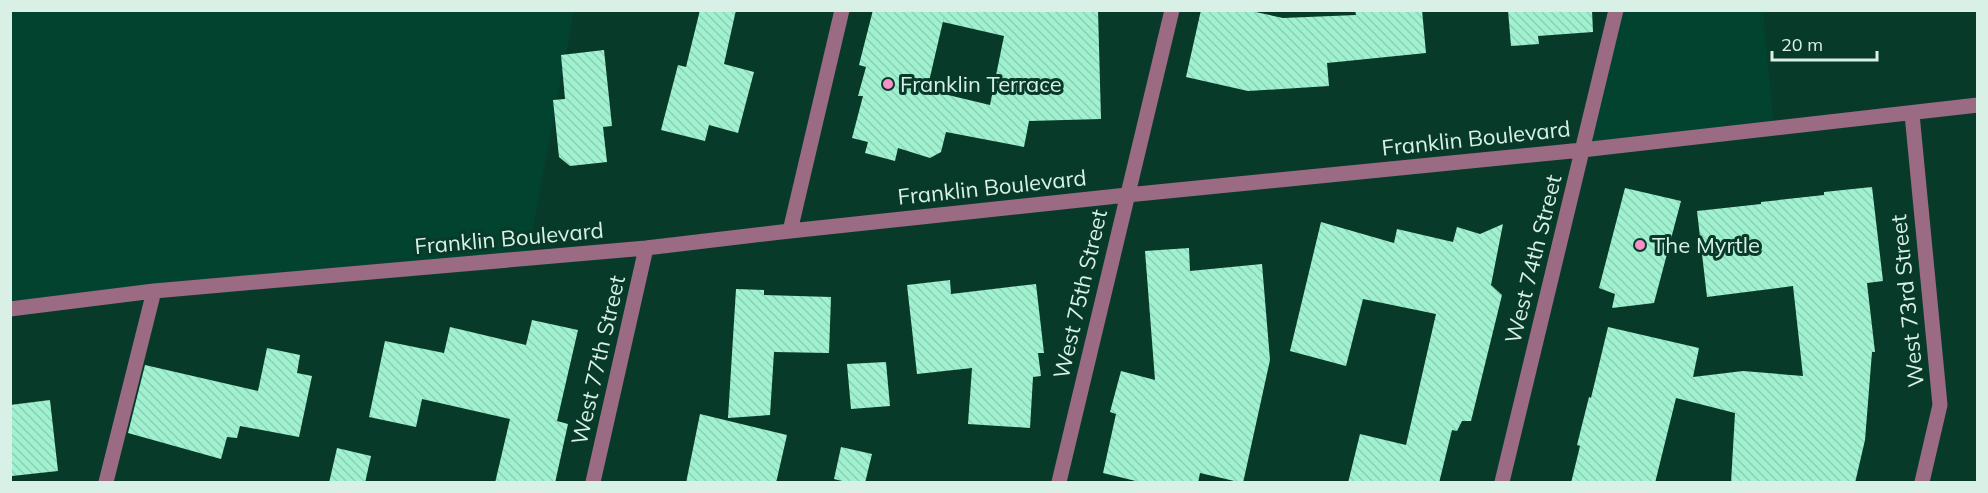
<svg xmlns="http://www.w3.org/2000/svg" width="1988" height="493" viewBox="0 0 1988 493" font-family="Mulish,sans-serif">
  <defs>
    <pattern id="building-back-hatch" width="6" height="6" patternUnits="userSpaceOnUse" patternTransform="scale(1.5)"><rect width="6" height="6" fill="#a0f1d0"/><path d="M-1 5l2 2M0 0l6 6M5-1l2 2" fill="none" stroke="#8dcfb4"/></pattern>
  </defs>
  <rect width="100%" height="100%" fill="#083a2a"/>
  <path fill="#024330" d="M10,11H574L527,259L11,309Z
    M1616,11H1763L1774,129L1582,150Z"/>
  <path fill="url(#building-back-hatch)" fill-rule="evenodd" d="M700,10H736L724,64L754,72L738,133L709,125L705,141L661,130L678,65L686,67Z
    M873,10H1098L1101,119L1029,121L1024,147L946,132L941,152L930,158L898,148L895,161L865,153L868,142L852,138L863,96H858L866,67L859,65ZM944,17L943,22L1004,36L990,105L927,90Z
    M1201,10H1246L1283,18L1356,15L1355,10H1422L1426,53L1327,63L1329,86L1248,91L1186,77Z
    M1508,10H1592L1593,32L1538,36L1539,44L1511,46Z
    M604,50L612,126L603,127L607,162L570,166L559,157L553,100L565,99L561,55Z
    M1872,187L1883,281L1867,283L1875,352H1872L1865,440L1855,483H1731L1735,413L1676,398L1655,483H1571L1580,446L1577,445L1589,397L1591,398L1608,327L1699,348L1693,377L1743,371L1803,376L1793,286L1707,297L1697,211L1761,204V202L1824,195V192Z
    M1625,188L1681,201L1654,303L1612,308L1615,294L1599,288Z
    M1321,222L1394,243L1397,229L1453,242L1457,227L1480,234L1503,224L1491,285L1502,295L1489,348L1471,421H1462L1457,431L1452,430L1439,483H1348L1360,434L1406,445L1436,314L1363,299L1346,366L1290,351Z
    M1189,248L1190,271L1262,264L1270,360L1243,483L1200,473L1198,483H1144L1103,473L1116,414L1110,412L1121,371L1155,380L1145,251Z
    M950,280L951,294L1036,284L1044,353H1038L1041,376L1033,377L1030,428L968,424L972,368L917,374L907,285Z
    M736,289L764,290V295L831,297L829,353L774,352L770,415L728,418Z
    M532,320L578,330L557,421L568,424L555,483H495L510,419L422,399L416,427L369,417L385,341L444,353L450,327L526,345Z
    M267,348L300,355L297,373L312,376L299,437L240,426L237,438L227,437L221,459L128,433L145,365L258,391Z
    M886,362L890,406L851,409L847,364Z
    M50,400L58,471L12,476L10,405Z
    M700,414L787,435L776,483H686Z
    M841,447L872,454L865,483H850L834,479Z
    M337,448L371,456L365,483H329Z"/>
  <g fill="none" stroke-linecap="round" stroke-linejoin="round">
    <path stroke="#9a6b83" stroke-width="15" d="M1912,114L1940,405L1922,482
      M790,231L842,10
      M10,309L154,291L646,248L790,231L1127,195L1582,150L1978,105
      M106,482L154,291
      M593,482L646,248
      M1059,482L1172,10
      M1502,482L1616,10"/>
  </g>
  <g fill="#f98fc9" stroke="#083a2a" stroke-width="2">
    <circle cx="888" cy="84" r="6"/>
    <circle cx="1640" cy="245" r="6"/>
  </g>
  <g text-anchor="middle" stroke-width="6" stroke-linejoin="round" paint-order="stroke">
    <g font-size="22" fill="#d8f0e6" stroke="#083a2a" text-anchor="start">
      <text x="900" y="92">Franklin Terrace</text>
      <text x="1652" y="253">The Myrtle</text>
    </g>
    <g font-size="22" fill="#d8f0e6" stroke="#083a2a">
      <text transform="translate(1476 138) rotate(-6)" y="8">Franklin Boulevard</text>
      <text transform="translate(992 187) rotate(-6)" y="8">Franklin Boulevard</text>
      <text transform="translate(509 238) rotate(-5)" y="8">Franklin Boulevard</text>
      <text transform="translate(1533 259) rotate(-76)" y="8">West 74th Street</text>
      <text transform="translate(1080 294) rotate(-77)" y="8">West 75th Street</text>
      <text transform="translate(1907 301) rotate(-96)" y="8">West 73rd Street</text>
      <text transform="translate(598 360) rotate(-77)" y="8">West 77th Street</text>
    </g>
  </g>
  <rect width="1988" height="493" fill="none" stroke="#d8f0e6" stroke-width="24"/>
  <path d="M1772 51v9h105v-9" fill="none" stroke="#d8f0e6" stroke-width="3"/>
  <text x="1781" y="51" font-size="18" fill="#d8f0e6" stroke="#083a2a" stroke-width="4.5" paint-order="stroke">20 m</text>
</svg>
